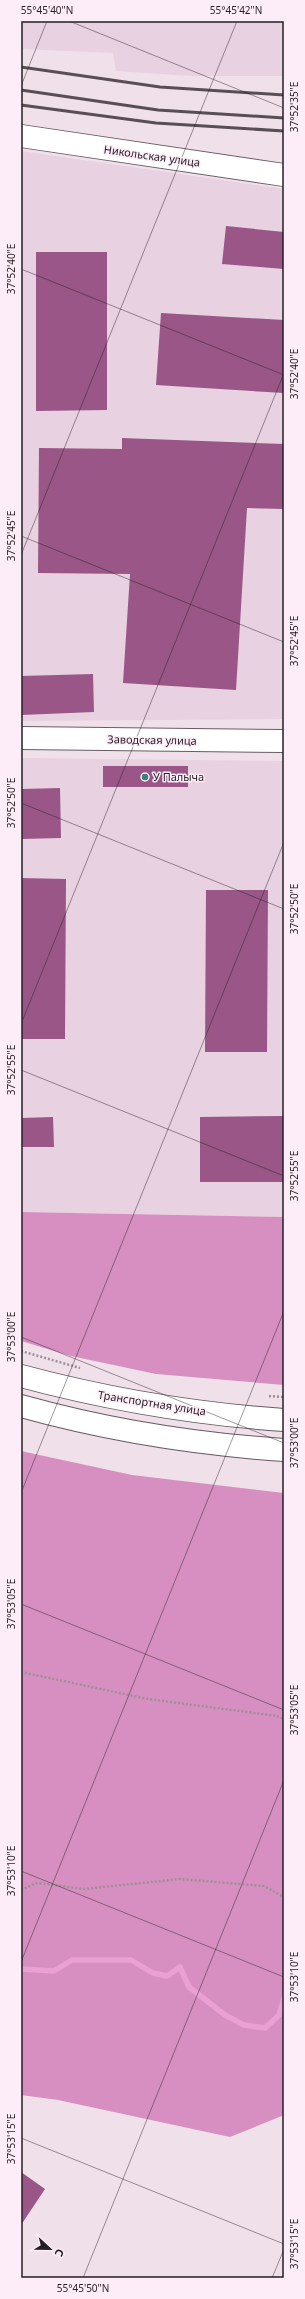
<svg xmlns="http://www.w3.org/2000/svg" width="305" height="2299" viewBox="0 0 305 2299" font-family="'Noto Sans',sans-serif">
  <rect width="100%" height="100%" fill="#f0e0ea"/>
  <path fill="#e8d1e0" d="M21,21H284V76H191L116,71L113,53L21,49Z
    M21,151L284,189V719L21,721Z
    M21,758L284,761V1217L21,1212Z"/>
  <path fill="#d78fc1" d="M21,1212L284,1217V1385L156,1374L71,1356L21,1341Z
    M21,1451L132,1475L284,1493V2115L230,2137L58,2100L21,2095Z"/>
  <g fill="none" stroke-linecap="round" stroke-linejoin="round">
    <path stroke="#eaa0d3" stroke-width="5.5" d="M21,1969L54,1971L72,1960H131L153,1973L167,1976L180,1967L189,1987L225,2015L244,2025L265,2028L279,2015L284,1998"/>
  </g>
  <path fill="#995686" d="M226,226L284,232V269L222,264Z
    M36,252H107V410L36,411Z
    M161,313L284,320V393L156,385Z
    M122,438L284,444V509L247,508L236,690L123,683L130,574L38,573L39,448L122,449Z
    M93,674L94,712L21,715V676Z
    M103,766H188V787H103Z
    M60,788L61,838L21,839V789Z
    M21,878L66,879L65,1039H21Z
    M206,890H268L267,1052H205Z
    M284,1116V1182H200V1117Z
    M53,1117L54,1147H21V1118Z
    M21,2172L45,2189L21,2225Z"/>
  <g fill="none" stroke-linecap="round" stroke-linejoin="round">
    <defs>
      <path id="minor" d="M21,136L284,175
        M21,738L284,741
        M21,1376C107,1399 195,1414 284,1420
        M21,1406C107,1430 195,1444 284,1450"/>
    </defs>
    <use href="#minor" stroke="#695b64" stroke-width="24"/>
    <path stroke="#9b9097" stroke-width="2.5" stroke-dasharray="2 2" stroke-linecap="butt" d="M21,1351L80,1368
      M269,1396L284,1397
      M21,1672L148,1699L277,1716L284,1719
      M21,1890L37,1883L84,1889L180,1879L264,1886L284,1897"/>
    <use href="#minor" stroke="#fff" stroke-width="22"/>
    <path stroke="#584f55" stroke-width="3" d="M21,67L160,87L284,95
      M21,90L158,110L284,118
      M21,105L156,123L284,131"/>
  </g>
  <path fill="none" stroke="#251f23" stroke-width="1" stroke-opacity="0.45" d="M69,21L284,108M21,86L47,21M21,269L284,375M21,536L284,642M21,555L237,21M21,803L284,909M21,1024L284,373M21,1070L284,1176M21,1337L284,1443M21,1493L284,842M21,1604L284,1710M21,1871L284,1977M21,1962L284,1311M21,2138L284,2244M83,2278L284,1780M272,2278L284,2249"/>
  <circle fill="#3a817c" stroke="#fdedf8" stroke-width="1.5" cx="145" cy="777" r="4"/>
  <g text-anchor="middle" stroke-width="3" stroke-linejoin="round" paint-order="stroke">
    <g font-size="11" fill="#251f23" stroke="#fdedf8">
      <text transform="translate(152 156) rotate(8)" y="4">Никольская улица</text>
      <text transform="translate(152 740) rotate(1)" y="4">Заводская улица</text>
      <text transform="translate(152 1403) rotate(9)" y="4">Транспортная улица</text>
    </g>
    <g font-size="11" fill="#251f23" stroke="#fdedf8" text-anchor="start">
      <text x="153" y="781">У Палыча</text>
    </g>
  </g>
  <rect width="305" height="2299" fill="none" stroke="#fdedf8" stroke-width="44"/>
  <g transform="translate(50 2249) rotate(112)" stroke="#fdedf8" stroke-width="3" paint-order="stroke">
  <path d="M0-3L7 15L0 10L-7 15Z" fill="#251f23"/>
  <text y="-6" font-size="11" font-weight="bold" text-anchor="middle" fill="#251f23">С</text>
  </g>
  <rect x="22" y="22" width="261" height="2255" fill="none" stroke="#251f23" stroke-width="1.5"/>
  <g font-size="10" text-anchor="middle" fill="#251f23">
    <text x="47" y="14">55°45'40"N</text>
    <text x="236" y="14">55°45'42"N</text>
    <text transform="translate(294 107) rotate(-90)" y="4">37°52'35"E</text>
    <text transform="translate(11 269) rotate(-90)" y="4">37°52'40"E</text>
    <text transform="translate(294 374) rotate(-90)" y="4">37°52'40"E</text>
    <text transform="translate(11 536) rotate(-90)" y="4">37°52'45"E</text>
    <text transform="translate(294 641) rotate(-90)" y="4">37°52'45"E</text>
    <text transform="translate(11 803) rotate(-90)" y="4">37°52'50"E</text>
    <text transform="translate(294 909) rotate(-90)" y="4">37°52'50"E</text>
    <text transform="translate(11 1070) rotate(-90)" y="4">37°52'55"E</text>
    <text transform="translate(294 1176) rotate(-90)" y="4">37°52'55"E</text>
    <text transform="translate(11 1337) rotate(-90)" y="4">37°53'00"E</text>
    <text transform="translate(294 1443) rotate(-90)" y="4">37°53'00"E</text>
    <text transform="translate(11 1604) rotate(-90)" y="4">37°53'05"E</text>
    <text transform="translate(294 1710) rotate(-90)" y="4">37°53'05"E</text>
    <text transform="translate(11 1871) rotate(-90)" y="4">37°53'10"E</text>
    <text transform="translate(294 1977) rotate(-90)" y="4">37°53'10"E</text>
    <text transform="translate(11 2139) rotate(-90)" y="4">37°53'15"E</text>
    <text transform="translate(294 2244) rotate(-90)" y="4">37°53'15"E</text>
    <text x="83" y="2292">55°45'50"N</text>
  </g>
</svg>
